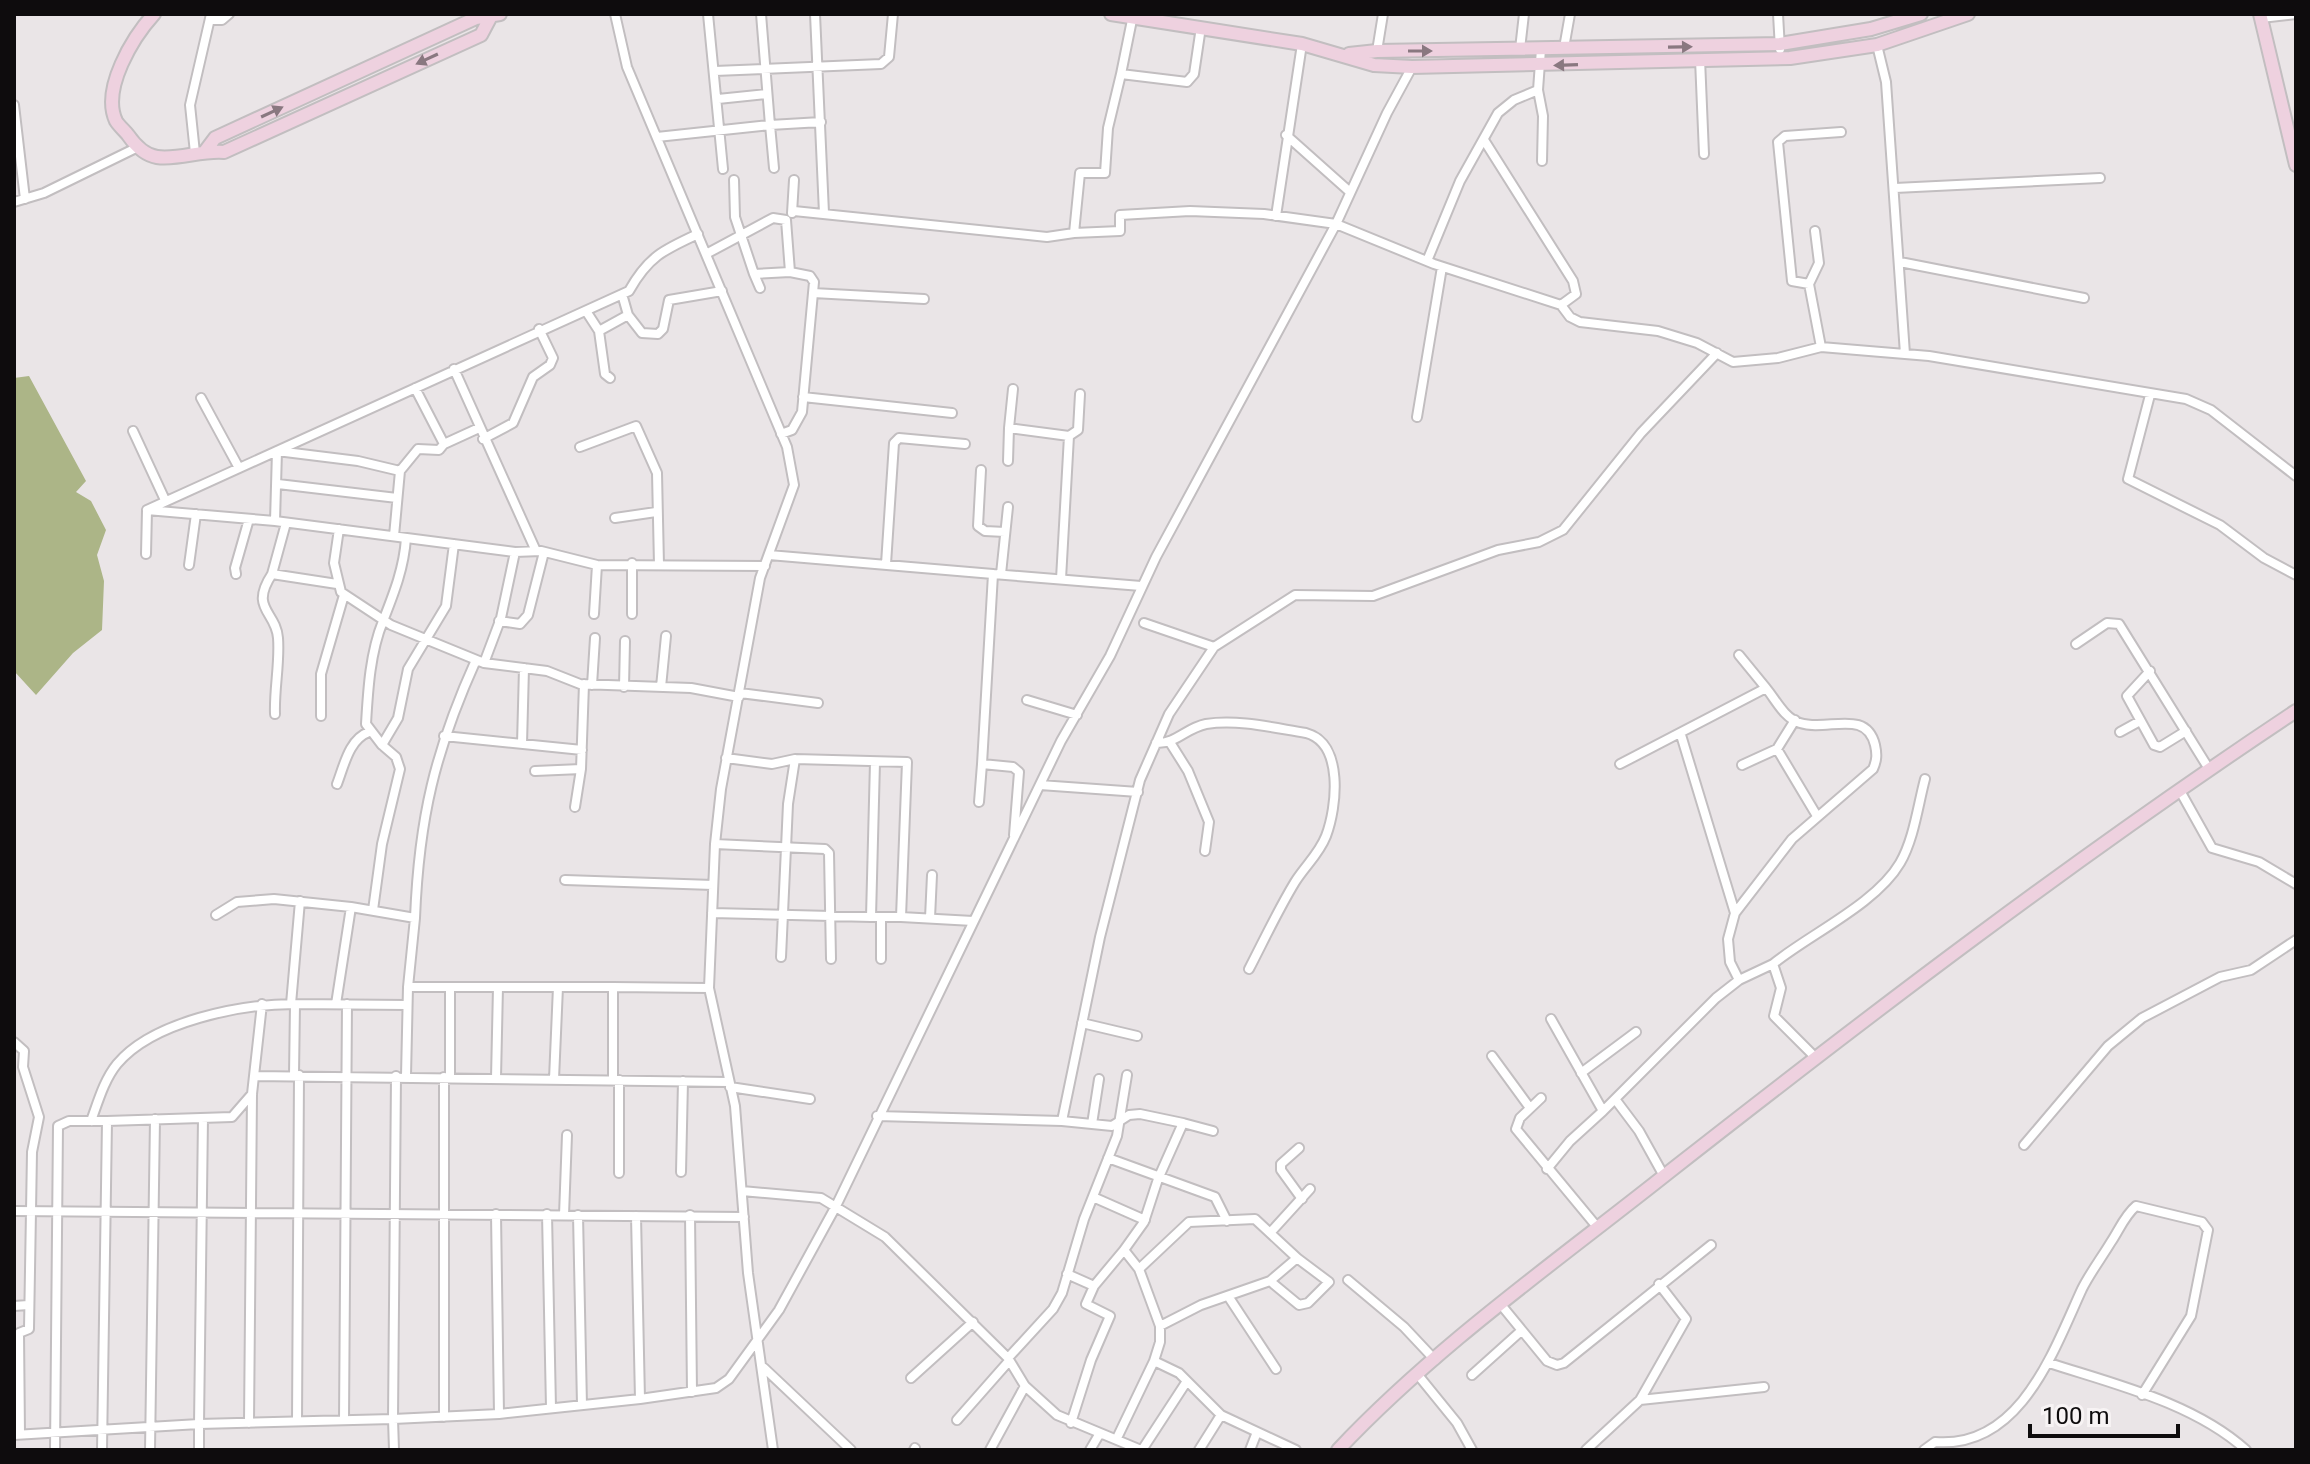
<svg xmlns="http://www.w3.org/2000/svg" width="2310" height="1464" viewBox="0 0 2310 1464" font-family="Roboto,sans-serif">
  <rect width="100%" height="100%" fill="#eae5e7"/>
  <path fill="#acb587" d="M29,376L86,481L76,492L91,501L106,530L97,555L104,581L102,630L73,653L36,695L14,671V378Z"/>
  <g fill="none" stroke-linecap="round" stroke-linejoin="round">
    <defs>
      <path id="street" d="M615,14L627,67L787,447L794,485L760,578L721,789L715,844L709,988L735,1106L748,1273L773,1450
        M708,14L723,169
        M815,14L824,213
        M1778,14L1780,49
        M1133,15L1121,74L1187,82L1194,74L1201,27
        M2261,18L2296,14
        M211,20H222L229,14
        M1877,45L1886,82L1905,354
        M1564,48L1570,14
        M1520,49L1524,14
        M1377,51L1383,14
        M1700,59L1704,154
        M1412,67L1387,113L1336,224L1434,264L1561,305L1570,317L1580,322L1658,331L1697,343L1733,362L1778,358L1821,347L1809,284L1819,263L1815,231
        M715,71L881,64L889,57L893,14
        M1538,90L1543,116L1542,161
        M718,99L767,94
        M14,105L25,199
        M1286,135L1350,192
        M657,137L770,125L761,14
        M1484,140L1573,281L1576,294L1561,305
        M195,153L190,105L211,14
        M774,168L770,125L821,122
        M734,180L735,217L754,274
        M1895,188L2100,178
        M14,202L44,193L138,147
        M794,211L1047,237L1074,233
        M792,213L794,180
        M1276,216L1302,44
        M698,234C663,250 648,257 629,291L147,510L275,521L515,552L541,551L597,565L765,566
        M706,254L773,218L786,220L790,272L754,274L760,288
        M1427,261L1460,181L1498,113L1514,100L1538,90L1541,49
        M1900,262L2084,298
        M1809,284L1792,281L1778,142L1785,136L1841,132
        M813,293L924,299
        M586,311L599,331L628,315L622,294
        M628,315L642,333L658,334L663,329L669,300L722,291
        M599,331L605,374L610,378
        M1821,347L1929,356L2186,399L2211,410L2296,476
        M454,369L536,551
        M415,388L444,444L479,428
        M2150,395L2128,479L2220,525L2264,558L2296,575
        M803,397L952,413
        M201,398L239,468
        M1417,417L1442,267
        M1009,428L1013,389
        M133,431L165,500
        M781,434L792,430L802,412L814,282L810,276L790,272
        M1069,436L1078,430L1080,394
        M483,439L513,423L533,377L550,365L553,358L539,329
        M580,447L636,426L657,473L659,565
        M1008,461L1009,428L1069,436L1061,579
        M981,470L978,526L985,531L1005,532
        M400,471L418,449L439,450L444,444
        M278,484L397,498
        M615,518L656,512
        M275,521L277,451L358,461L400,471L394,536
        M286,523L272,574L337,584
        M339,529L334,563L341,592L391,625L484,663L547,671L580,684L691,688L739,697
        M146,554L147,510
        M769,555L993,574L982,764L1013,767L1019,772L1014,835
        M886,564L894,443L899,438L965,444
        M189,565L196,514
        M236,574L235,568L249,519
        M272,574C249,609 276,611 278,638C280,663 274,689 275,714
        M993,574L1141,586
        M1001,574L1008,507
        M594,614L597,565
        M632,614V563
        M499,621L520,624L528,615L544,552
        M1144,623L1214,647
        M2076,644L2107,623L2119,624L2209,769
        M1739,655L1766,688
        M484,663L501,618L515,552
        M2150,671L2127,696L2154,745L2160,747L2186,731
        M592,685L595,638
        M624,687L625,641
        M661,687L666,636
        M740,693L818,703
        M1027,700L1077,715
        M321,716V674L344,595
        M2120,732L2140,721
        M1681,735L1735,913
        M444,736L582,750
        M1156,743C1176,744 1186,728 1206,724C1239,719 1274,728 1306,733C1344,743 1337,807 1326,836C1319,854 1305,866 1295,882C1278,910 1264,940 1249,969
        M522,744L524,668
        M1171,744L1188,771L1209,822L1205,851
        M382,745L366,724C368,690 370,653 383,621C394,593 404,568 406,538
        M1777,749L1817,816
        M726,758L772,764L795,759L788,804L781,957
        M795,759L907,762L901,917L973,921
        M875,762L871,917H901
        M1620,764L1766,688C1776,700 1784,718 1800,723C1827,732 1866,708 1875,745C1877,754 1877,760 1873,769L1792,839L1735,913L1728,939L1730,962L1739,980L1773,964
        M1742,765L1777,749L1795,720
        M535,771L581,769L584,684
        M337,784C344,766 349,739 369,732
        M1040,785L1138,792
        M2179,789L2212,848L2259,862L2296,884
        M979,802L982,764
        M575,807L581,769
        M715,844L825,849L829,853L831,959
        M565,880L713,885
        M373,910L382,844L400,769L396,757L382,745L398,718L408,669L446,606L454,544
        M712,913L871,917
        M216,915L237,902L274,899L351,907
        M881,917V959
        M415,918C419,818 435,751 476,660
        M930,918L932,875
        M450,987V1077
        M291,1004L300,901
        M336,1004L351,907L415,918L408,987
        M1551,1019L1603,1111L1615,1099
        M1082,1023L1137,1036
        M14,1042L24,1051L23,1067L39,1117L32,1152L29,1329L19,1333L20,1434
        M1492,1056L1530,1108
        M1814,1056L1774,1016L1781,988L1773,964C1810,934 1876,904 1900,863C1914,839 1918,805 1925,779
        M1581,1073L1636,1032
        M294,1075L295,1004L407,1005
        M254,1076L729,1082
        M396,1076L393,1419L499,1414L640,1399L716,1388L729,1379L779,1310L836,1206L1061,741L1110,656L1156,557L1336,224L1264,214L1190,211L1120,215V231L1074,233L1080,173H1105L1108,128L1121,74
        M406,1076L408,987H613
        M496,1078L498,987
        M554,1079L558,987
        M613,1080V987L709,988
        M619,1080V1173
        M730,1087L810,1099
        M1541,1098L1520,1118L1516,1129L1598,1228
        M877,1116L1062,1121L1100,937L1140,780L1169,714L1214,647L1295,595L1373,596L1498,550L1539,542L1563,530L1641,433L1717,353
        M203,1118L199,1424L393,1419L394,1450
        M91,1121C98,1102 104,1080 117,1064C153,1021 241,1004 295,1004
        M1062,1121L1112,1126L1129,1115L1140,1114L1183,1123L1158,1179L1144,1222L1124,1250L1139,1269L1160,1326V1342L1154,1361L1117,1438
        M1183,1123L1213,1131
        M1092,1124L1099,1079
        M2024,1145L2108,1046L2142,1018L2220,977L2251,970L2296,940
        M1299,1148L1281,1164V1170L1302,1199
        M1108,1158L1215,1197L1227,1221
        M1547,1169L1570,1141L1603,1111
        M681,1172L683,1081
        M1664,1176L1639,1131L1615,1099L1716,998L1739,980
        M742,1191L821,1198L885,1237L1008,1358L1025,1386L1057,1415L1141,1450
        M1093,1197L1145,1220
        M14,1211L744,1217
        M496,1214L499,1414
        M547,1214L551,1408
        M564,1215L567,1135
        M578,1215L582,1405
        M690,1215L692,1392
        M636,1216L640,1399
        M1270,1233L1310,1189
        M1139,1269L1189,1222L1255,1219L1297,1258L1270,1281L1201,1305L1160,1326
        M1067,1274L1094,1286L1124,1250
        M1348,1280L1404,1327L1435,1360
        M1270,1281L1299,1305L1308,1303L1329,1282L1297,1258
        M1228,1296L1276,1369
        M14,1306L28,1305
        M1502,1306L1547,1361L1557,1365L1564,1363L1711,1245
        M1008,1358L1053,1309L1062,1293L1084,1219L1117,1136L1127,1075
        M1154,1361L1179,1373L1221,1415L1296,1450
        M2049,1363C2114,1384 2194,1403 2246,1450
        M764,1368L851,1450
        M1418,1375L1457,1423L1472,1450
        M1472,1375L1521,1331
        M911,1378L973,1322
        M1640,1400L1686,1319L1659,1284
        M444,1417V1077
        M344,1420L347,1004
        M957,1420L1009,1361
        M297,1421L299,1075
        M249,1423L252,1094L262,1004
        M1071,1423L1091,1360L1110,1316L1086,1304L1094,1286
        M14,1435L199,1424V1450
        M55,1450L58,1126L69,1121H107
        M102,1450L107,1121L232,1117L252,1094
        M150,1450L155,1119
        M914,1450L915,1448
        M990,1450L1025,1386
        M1090,1450L1100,1433
        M1142,1450L1187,1381
        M1199,1450L1221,1415
        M1250,1450L1257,1432
        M1586,1450L1640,1400L1764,1387
        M1924,1450L1935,1442C2020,1449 2053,1352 2082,1289C2090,1273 2102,1257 2111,1242C2119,1230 2125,1215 2136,1206L2202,1222L2208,1230L2191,1316L2142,1395"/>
      <path id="secondary" d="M154,14C133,37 101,89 116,121C119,126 125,131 128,135C135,145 144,155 157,157C179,160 201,150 224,152L481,35L490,18
        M1111,14L1302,44L1374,65L1412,67L1790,58L1877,45L1968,14
        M2260,14L2296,165
        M1349,54L1377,51L1780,44L1871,29L1921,14
        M206,150L215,138L476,18L500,14
        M1338,1450C1436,1346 1557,1261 1669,1172C1873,1012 2079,855 2296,711"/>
    </defs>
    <use href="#street" stroke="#c2bec0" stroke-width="12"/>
    <use href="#secondary" stroke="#c2bec0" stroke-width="16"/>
    <use href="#street" stroke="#fff" stroke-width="8"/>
    <use href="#secondary" stroke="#eed1df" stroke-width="12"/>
  </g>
  <defs><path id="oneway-solid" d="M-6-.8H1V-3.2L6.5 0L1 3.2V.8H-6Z" transform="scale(2)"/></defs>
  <g fill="#897880">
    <use href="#oneway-solid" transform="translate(1680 47) rotate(-1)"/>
    <use href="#oneway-solid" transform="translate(1420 51)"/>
    <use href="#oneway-solid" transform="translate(427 59) rotate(155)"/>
    <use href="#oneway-solid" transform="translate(1566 65) rotate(178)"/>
    <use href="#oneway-solid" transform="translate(272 112) rotate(-25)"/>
  </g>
  <rect width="2310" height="1464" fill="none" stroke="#0e0c0d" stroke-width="32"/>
  <path d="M2030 1424v12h148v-12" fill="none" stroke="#0e0c0d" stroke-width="4"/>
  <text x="2042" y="1424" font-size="24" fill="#0e0c0d" stroke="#f7f3f4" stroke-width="6" paint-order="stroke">100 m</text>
</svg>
